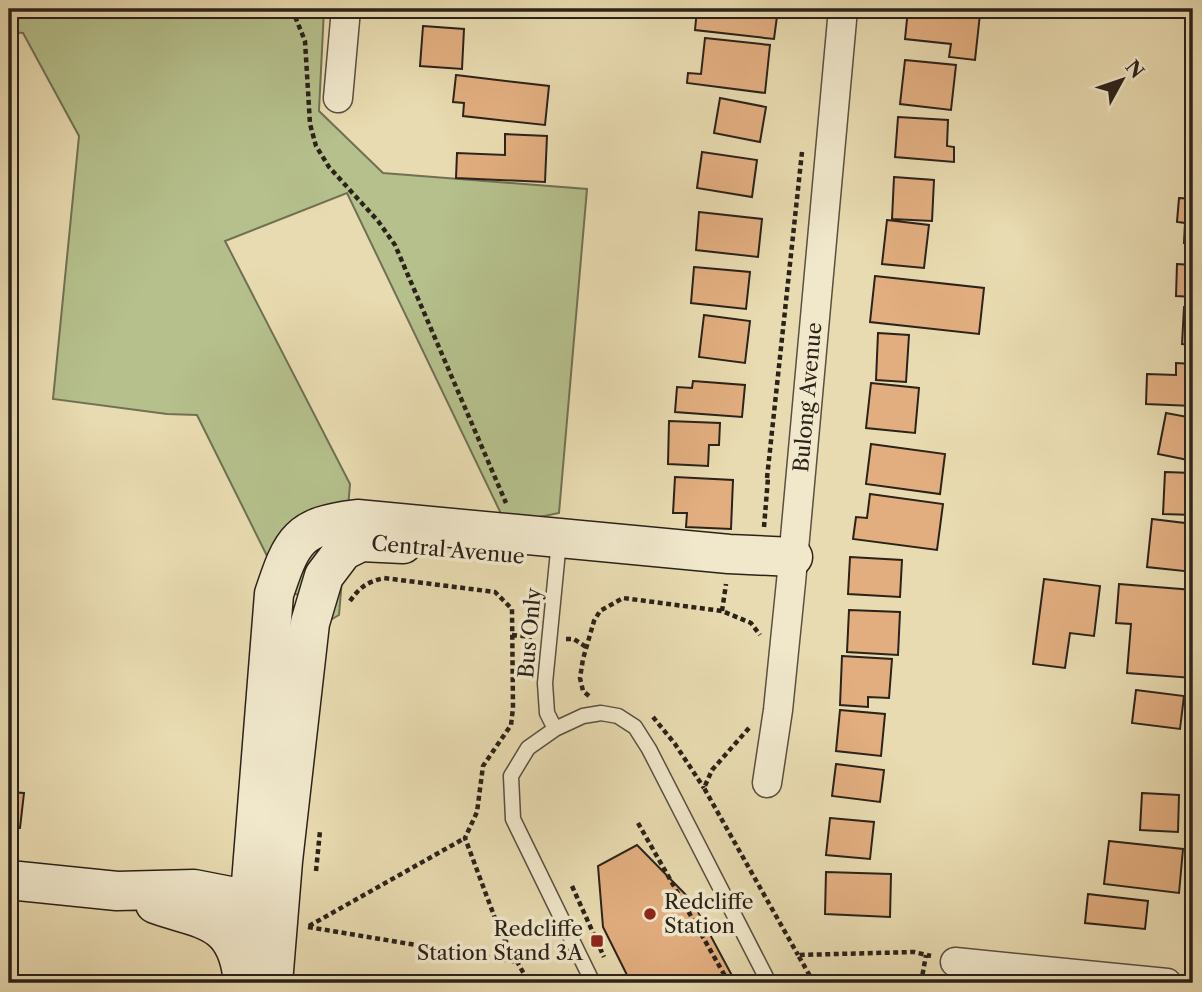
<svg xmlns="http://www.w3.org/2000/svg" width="1202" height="992" viewBox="0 0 1202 992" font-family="'Libre Caslon Text',serif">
  <rect width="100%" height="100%" fill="#e9dbb1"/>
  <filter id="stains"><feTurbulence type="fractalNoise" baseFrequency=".00286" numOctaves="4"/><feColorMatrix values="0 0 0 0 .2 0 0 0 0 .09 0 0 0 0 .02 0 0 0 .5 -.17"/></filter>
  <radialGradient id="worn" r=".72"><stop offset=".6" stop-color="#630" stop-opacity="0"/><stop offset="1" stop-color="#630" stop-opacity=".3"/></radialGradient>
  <path fill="#b5c08c" stroke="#707153" stroke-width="2" d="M9,9H324L319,111L383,173L587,189L559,513L506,524L347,193L225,241L350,484L339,615L315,629L306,596L285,592L197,415L167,414L53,399L79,136L23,33L9,32Z"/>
  <path fill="#e2ae80" stroke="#2b221a" stroke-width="2" d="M423,9H469L468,16L423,13Z
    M697,9H778L774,39L695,30Z
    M908,9H932L980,14L975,60L949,57L951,44L905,39Z
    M1185,9H1193V24H1185Z
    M423,26L464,29L462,69L420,66Z
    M705,38L770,45L765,93L687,83L688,73L701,74Z
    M905,60L956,65L951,110L900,104Z
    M456,75L549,86L545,125L463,116L464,103L453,102Z
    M720,98L766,107L760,142L714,133Z
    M898,117L948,120L947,146L954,147V162L895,157Z
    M505,134L547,136L545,182L456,178L457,153L505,155Z
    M1189,142H1193V188H1187Z
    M702,152L757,160L752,197L697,188Z
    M894,177L934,180L932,221L892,219Z
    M1179,198L1193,199V243H1184L1185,223L1177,222Z
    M699,212L762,219L758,257L696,250Z
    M887,220L929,225L924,268L882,264Z
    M1177,264L1193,265V297L1176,296Z
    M694,267L750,272L746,309L691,303Z
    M875,276L984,288L979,334L870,322Z
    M1184,307L1193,308V345L1182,344Z
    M704,315L750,321L745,363L699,357Z
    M878,333L909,335L906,382L876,380Z
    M1176,363L1193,364V406L1146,404L1147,374L1176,375Z
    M693,381L745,385L742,417L675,412L677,387L692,388Z
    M871,383L919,388L915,433L866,428Z
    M1166,413L1193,418V461L1158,454Z
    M669,421L720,423L719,445H709L708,466L668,464Z
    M871,444L945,454L940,494L866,484Z
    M1165,472L1193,473V515L1163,514Z
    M675,477L733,480L731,529L686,527L687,513H673Z
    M870,494L943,504L937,550L853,539L856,517L867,518Z
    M1152,519L1193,524V572L1147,567Z
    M850,557L902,560L900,597L848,594Z
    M1044,579L1100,586L1094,636L1070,633L1065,668L1033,664Z
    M1119,584L1193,590V678L1127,673L1131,624L1116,623Z
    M849,610L900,612L898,655L847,652Z
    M842,656L892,659L889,698L868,697V707L840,705Z
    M1136,690L1184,696L1180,729L1132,723Z
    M840,710L885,714L881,756L836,751Z
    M836,764L884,770L880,802L832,796Z
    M9,792L24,793L20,828L9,827Z
    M1142,793L1179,795L1178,832L1140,830Z
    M830,818L874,822L870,859L826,855Z
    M1109,841L1183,849L1179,893L1104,884Z
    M637,845L692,901L736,983H631L603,927L598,866Z
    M826,872L891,874L890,917L825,914Z
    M1088,894L1148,901L1145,929L1085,923Z"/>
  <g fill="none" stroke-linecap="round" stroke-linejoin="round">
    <defs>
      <path id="lane" d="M555,729L547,713L545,683L559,541
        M593,983L513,819L511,776L528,748L555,729L583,716L601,713L618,716L635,727L649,749L769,983"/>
      <g id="street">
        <path d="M338,98L346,9"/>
        <path id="s1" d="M767,783L778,710L791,582L843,9"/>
        <path d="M955,962L1167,983"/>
      </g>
      <path id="secondary" d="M9,880L117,891L194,889L230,896L249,911L260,928
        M155,904C199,920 234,917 242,974
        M243,983L274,594C292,540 298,526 357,519L729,554L793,557
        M273,983L283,861L310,623L324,576L343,551L361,542L403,544"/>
    </defs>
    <use href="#lane" stroke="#5a5040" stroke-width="17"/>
    <use href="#street" stroke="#5a5040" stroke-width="31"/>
    <use href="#secondary" stroke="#2b221a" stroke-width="41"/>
    <path stroke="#2b221a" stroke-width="4.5" stroke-dasharray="5 3.5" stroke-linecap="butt" d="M292,9L305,41L310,124L316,146L329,167L378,221L395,245L506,503
      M767,478L802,152
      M764,527L768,478
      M350,601C360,587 367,582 384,578L495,592L512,609L513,708L511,725L483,766L477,812L465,838L499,929L529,983
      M722,611L726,584
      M512,635L532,637
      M566,639H574L586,647
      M589,696L583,691L580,678L583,659L594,621L600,611L623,598L722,611L751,623L760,635
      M653,717L675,744L704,788
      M749,728L712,770L704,788L798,955
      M638,823L729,983
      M316,871L320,831
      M572,886L604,957
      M309,926L465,838
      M308,927L518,962
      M814,983L798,955L914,952L931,956
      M921,983L926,955"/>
    <use href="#lane" stroke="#f1e8cc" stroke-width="14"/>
    <use href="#street" stroke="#f1e8cc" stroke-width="28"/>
    <use href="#secondary" stroke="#f1e8cc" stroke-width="38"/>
  </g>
  <g fill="#8f2418" stroke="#f1e8cc" stroke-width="2.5">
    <circle cx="650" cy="914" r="7"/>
    <rect x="590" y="934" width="14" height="14" rx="3.5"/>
  </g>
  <g text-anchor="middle" stroke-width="7" stroke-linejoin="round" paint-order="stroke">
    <g font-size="21" fill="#2b221a" stroke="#f1e8cc">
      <text dy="7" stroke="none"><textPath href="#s1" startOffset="388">Bulong Avenue</textPath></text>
      <text transform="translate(448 550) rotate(5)" y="7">Central Avenue</text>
      <text transform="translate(530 633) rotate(-85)" y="7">Bus Only</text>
    </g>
    <g font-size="21" fill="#2b221a" stroke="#f1e8cc" text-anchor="start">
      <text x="664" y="909">Redcliffe<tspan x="664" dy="24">Station</tspan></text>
      <text x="583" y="936" text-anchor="end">Redcliffe<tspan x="583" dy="24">Station Stand 3A</tspan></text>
    </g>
  </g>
  <rect width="1202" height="992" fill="none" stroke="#e9dbb1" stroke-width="35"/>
  <rect x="10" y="10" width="1181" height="971" fill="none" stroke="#2b221a" stroke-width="3.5"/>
  <rect x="18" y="18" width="1167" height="957" fill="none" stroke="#2b221a" stroke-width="2"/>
  <g transform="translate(1122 80) rotate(50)" stroke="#f1e8cc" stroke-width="5" paint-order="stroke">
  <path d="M0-5L12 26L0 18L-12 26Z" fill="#2b221a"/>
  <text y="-10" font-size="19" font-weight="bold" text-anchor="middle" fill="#2b221a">N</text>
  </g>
  <rect width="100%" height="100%" filter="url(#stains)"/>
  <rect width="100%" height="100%" fill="url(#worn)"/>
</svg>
